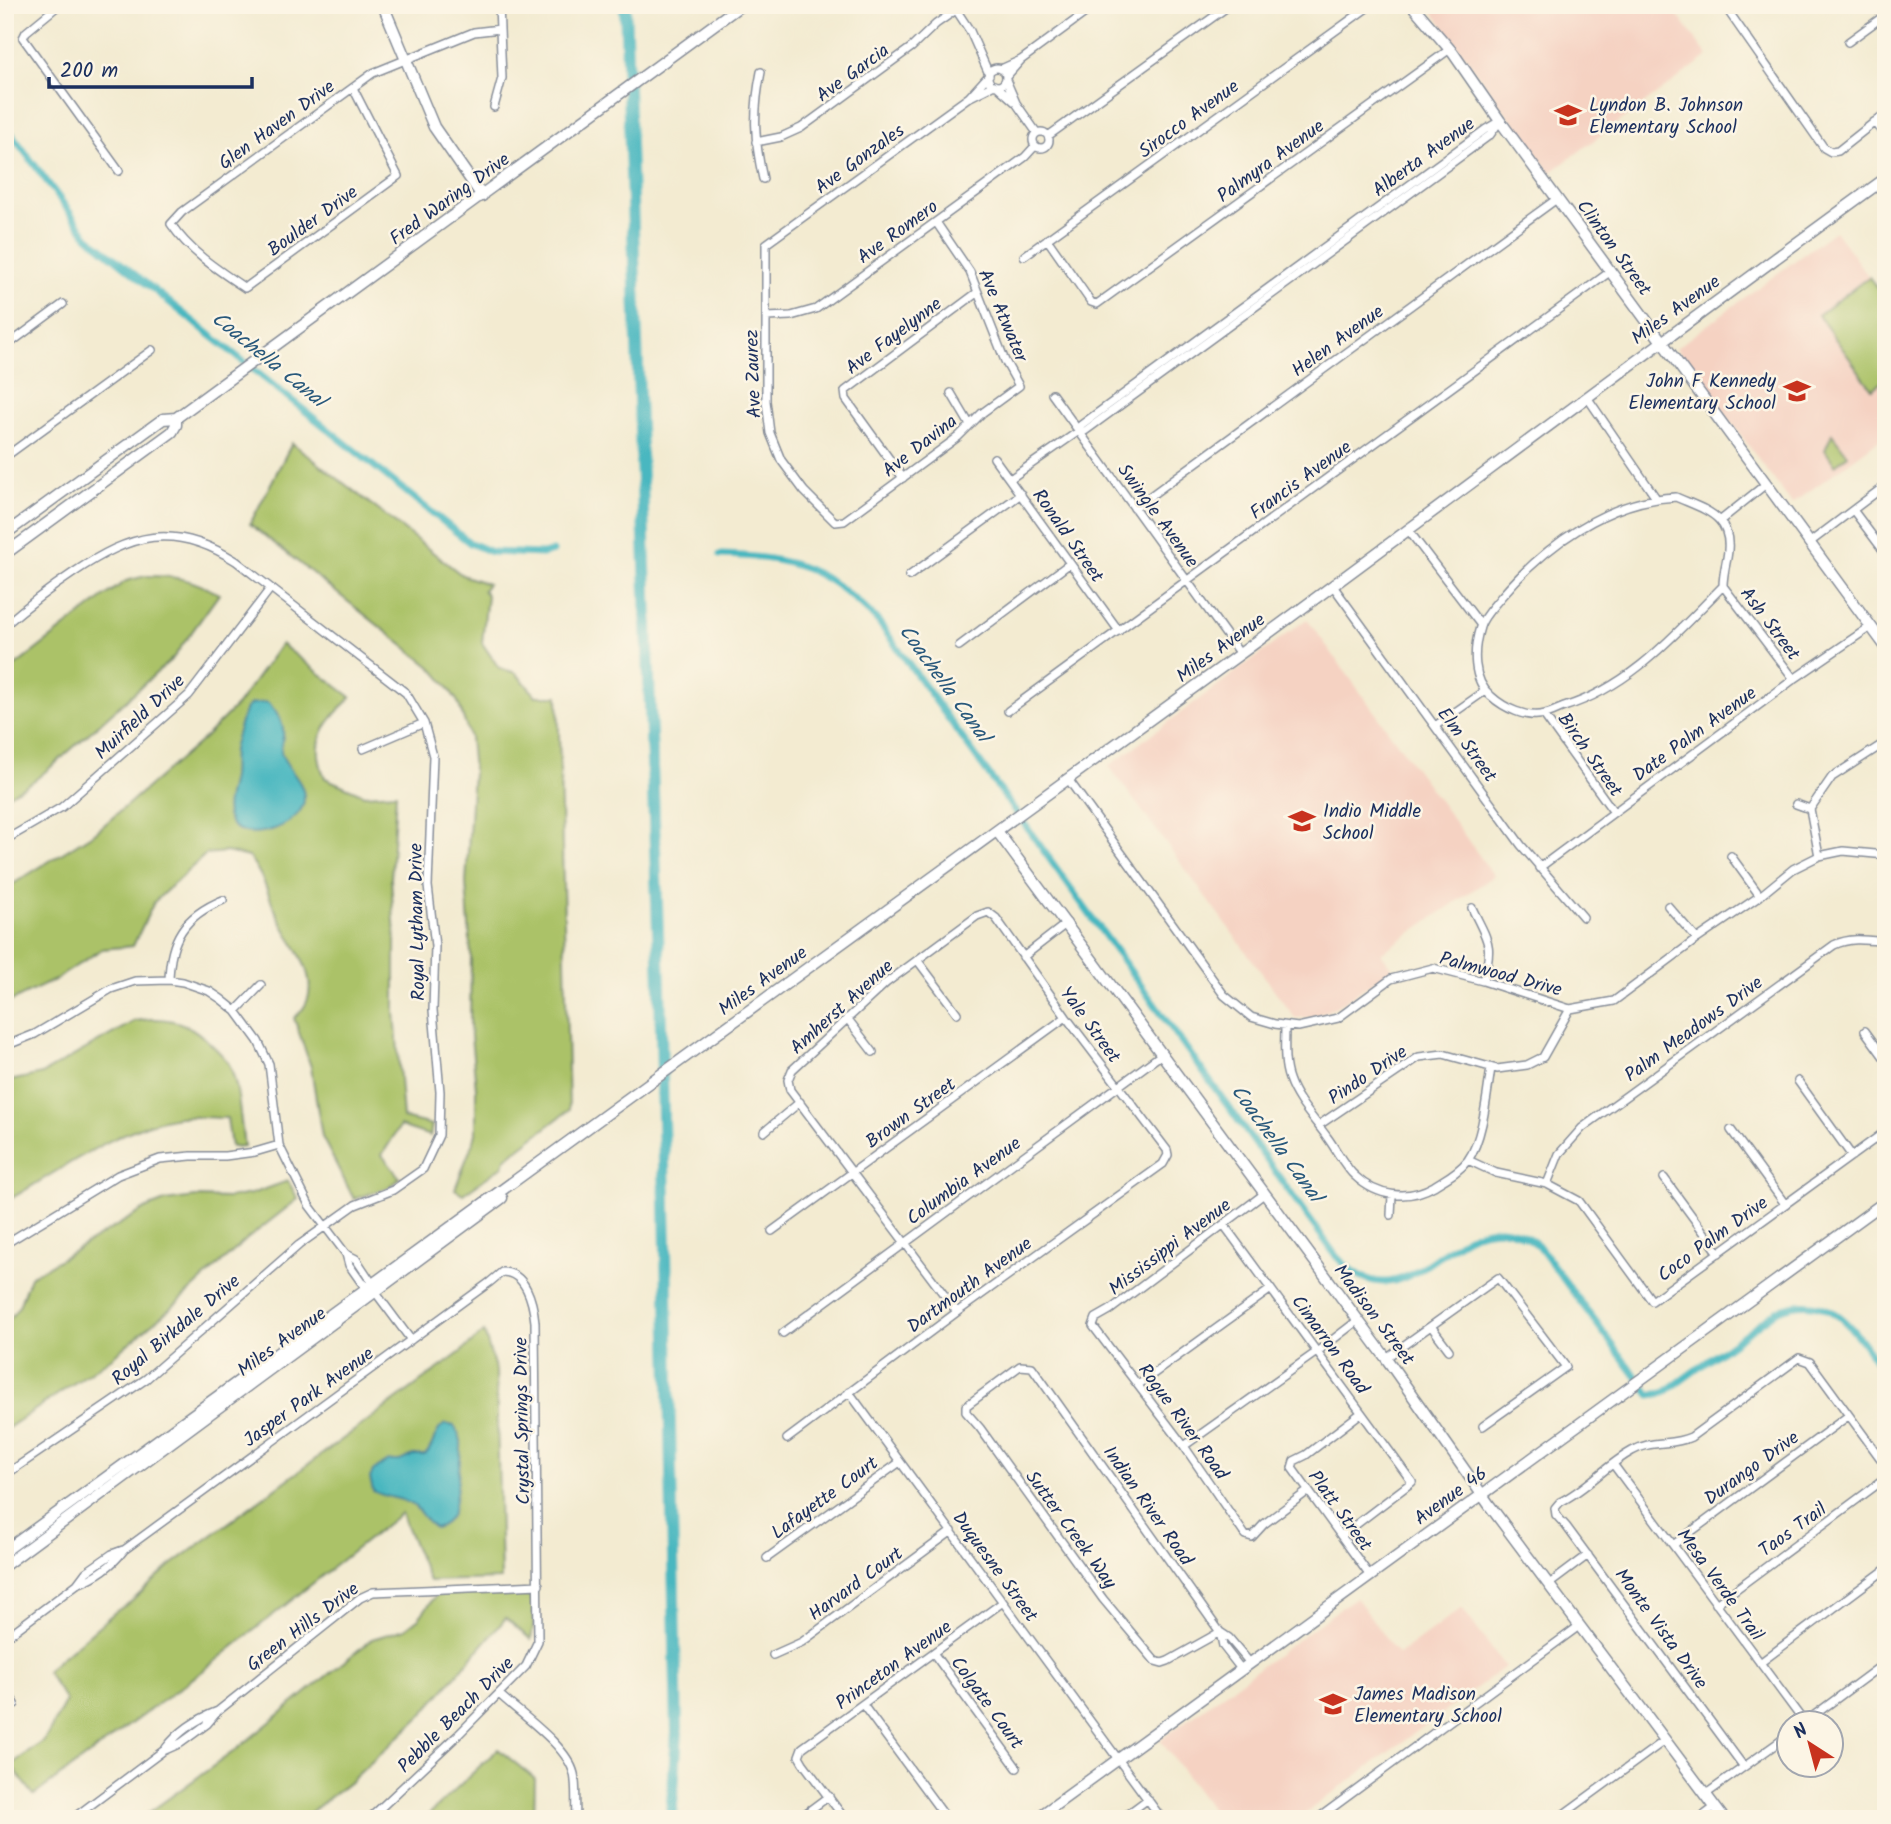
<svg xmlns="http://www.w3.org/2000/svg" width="1891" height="1824" viewBox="0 0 1891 1824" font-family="Kalam,sans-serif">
  <rect width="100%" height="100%" fill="#fcf5e5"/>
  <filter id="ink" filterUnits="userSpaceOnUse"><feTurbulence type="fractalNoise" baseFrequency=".0143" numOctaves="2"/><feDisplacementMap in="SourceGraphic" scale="14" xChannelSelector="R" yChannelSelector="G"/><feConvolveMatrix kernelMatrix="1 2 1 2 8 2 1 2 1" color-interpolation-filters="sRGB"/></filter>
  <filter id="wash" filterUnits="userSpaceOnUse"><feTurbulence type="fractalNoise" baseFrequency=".00686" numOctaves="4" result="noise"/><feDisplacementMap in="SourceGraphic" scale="28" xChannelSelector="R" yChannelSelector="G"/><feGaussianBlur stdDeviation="1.57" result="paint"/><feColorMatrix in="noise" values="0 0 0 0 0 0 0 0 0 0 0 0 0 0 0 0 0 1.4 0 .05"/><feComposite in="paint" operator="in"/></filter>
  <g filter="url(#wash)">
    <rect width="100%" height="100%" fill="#f3ebd1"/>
    <path fill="#f5d2c2" d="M1433,5H1670L1708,56L1550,173L1430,8Z
      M1835,231L1886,300V435L1792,504L1676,348Z
      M1307,619L1494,876L1381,953L1393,969L1332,1009L1312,1017L1295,1018L1109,766Z
      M1356,1597L1398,1655L1462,1608L1505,1667L1297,1819H1218L1160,1740Z"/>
    <path fill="#abc267" stroke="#637862" stroke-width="2" d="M1869,277L1886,300V379L1872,389L1818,315Z
      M1832,434L1848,455L1835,465L1825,450Z
      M292,443L462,575L488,584L483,590L487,595L482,643L499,668L516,673L536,696H558L569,1110L505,1159L503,1166L463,1194L455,1189L476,1134V1088L470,1026L471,955L466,883L473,772L470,738L458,702L445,683L432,668L250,524Z
      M146,576C178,576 191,579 219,594L173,658L57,762L35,780L5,797V674L105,596L126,581Z
      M281,644L351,697C325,724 309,739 325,778L364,795L396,793L391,879L395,937V1012L403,1118L432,1125L430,1136L400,1126L382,1155L400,1178L387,1188L354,1199L322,1137L311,1067L294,1018C331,988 293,947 278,916C267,893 265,878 249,857L226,852L206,854L154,902L133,946L102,949L55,980L5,1004V889L96,832L202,740L237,705Z
      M151,1019C178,1018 194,1027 213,1046C219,1052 226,1058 230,1066C240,1090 240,1121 244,1146L231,1147L227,1118C212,1118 194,1116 179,1117C123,1124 54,1174 5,1202V1082L42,1074L135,1021Z
      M288,1181L298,1199L247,1239L177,1303L111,1358L5,1430V1322L10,1319L19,1306L30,1277L147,1208L165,1201L195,1197L228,1198L251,1194Z
      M484,1332L496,1372L501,1579L429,1581L401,1513L204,1670L34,1795L11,1765L44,1741L66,1701L46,1671L115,1612L132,1601L170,1566L461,1352Z
      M525,1592L529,1593C536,1604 534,1627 531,1640L506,1618L420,1717L351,1781L302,1819H140L237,1749L372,1639L405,1629L419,1618L438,1593Z
      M498,1749L535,1779L534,1819H424Z"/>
    <path fill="#48b7c0" stroke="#32738f" stroke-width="2" d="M267,702C274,707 282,721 283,729C285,739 278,746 282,755C288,770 304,781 304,798C305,825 248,845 231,824C221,810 230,792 232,777C233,768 232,758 233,750C236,736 241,721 246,708L251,704Z
      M445,1424L454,1426C457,1431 460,1435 461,1441C462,1449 455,1507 452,1514C449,1521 443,1526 435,1528C424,1523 422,1510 411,1504C400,1497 385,1498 373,1491L370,1478L374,1470L389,1461H400L413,1455H425C435,1445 433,1432 445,1424Z"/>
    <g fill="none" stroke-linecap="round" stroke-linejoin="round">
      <path stroke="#48b7c0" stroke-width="7" d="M5,125L88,237L470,543L491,552L543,554L553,551
        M720,555C793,557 826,568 878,621L1336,1256C1415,1343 1456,1179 1538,1245L1650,1395L1664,1393L1778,1310C1836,1288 1857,1336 1886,1376"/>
      <path stroke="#48b7c0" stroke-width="12" d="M625,5L660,987L677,1732L671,1819"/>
    </g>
  </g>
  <g filter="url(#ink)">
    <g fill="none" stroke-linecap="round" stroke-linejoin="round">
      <defs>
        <path id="street" d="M59,5L26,32L23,38L119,171
          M953,5L970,31L989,74
          M1724,5L1824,148L1831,152L1838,151L1886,113
          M1878,5L1886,16
          M1848,42L1885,15
          M988 77a9 9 0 1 1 18 0a9 9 0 1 1-18 0Z
          M1001,69L1021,60L1096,5
          M761,72C753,111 754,139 763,179
          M1006,77L1021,60
          M1006,80L1016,103L1037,133
          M997,86L1016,103
          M353,88L398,176L245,288C218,270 190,252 171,224L182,212L373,73L474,32L500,29
          M970,97L994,85
          M494,107L502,78L499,5
          M1874,122L1886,137
          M1033 140a8 8 0 1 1 16 0a8 8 0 1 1-16 0Z
          M1048,136L1230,5
          M756,142L781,137L801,128L912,47L936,24L956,10
          M936,222L970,272L1005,361L1019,386L982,413L958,437L844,521L835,522L804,491L781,460L770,433L766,401V244L969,97L989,75
          M1047,239L1091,302L1097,304L1450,49
          M1024,256L1371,5
          M766,317L791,316L816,309L1025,157L1035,146
          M5,347L63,304
          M951,393L970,425
          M1052,394L1240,654
          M1587,397L1656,498
          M1079,431H1085L1490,135L1497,125
          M5,457L152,350
          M994,458L1119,631
          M903,478L846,399L845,391L978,292
          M1010,479L1079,431L1081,425L1486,129L1500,121
          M1676,497C1705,510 1735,516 1727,558C1725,568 1723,576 1723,586C1675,634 1632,686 1564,707C1558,709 1551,713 1545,714C1527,719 1504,708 1491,696C1472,680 1473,650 1480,627C1483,616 1494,606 1501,597C1545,546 1607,500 1676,497Z
          M1134,508L1558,198
          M1853,510L1886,554
          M1721,520L1766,484
          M1409,531L1480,624
          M1809,543L1886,485
          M909,576L1021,494
          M1333,586L1521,845L1583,917
          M1723,586L1794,679
          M5,625C27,606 49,589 73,573C131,534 173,521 236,561L406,693L424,723L433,756L428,886L435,946L433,1010L440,1092L439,1135L423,1169L393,1190L355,1205L299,1245L146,1379L5,1475
          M959,646L1069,564
          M1008,711L1611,271
          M1544,715L1613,811
          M1435,726L1485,691
          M363,749L424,723
          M1068,779L1224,995L1251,1017L1275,1024L1298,1027L1338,1018L1391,979L1433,968L1483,981L1570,1009L1614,1001L1697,939L1760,896L1793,869L1819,856L1843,851L1886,855
          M1796,804L1810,809
          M5,840L62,807L189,695L270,589
          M1731,856L1760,896
          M1819,856L1810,809L1832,777L1886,742
          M1539,868L1794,679L1870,627
          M1668,906L1697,939
          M1472,908C1488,942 1494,943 1483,981
          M1023,957L1067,923
          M918,961L957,1013
          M169,980C170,939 184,916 223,900
          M236,1011L261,985
          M847,1018L873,1052
          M1285,1026C1285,1043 1283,1063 1289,1079C1296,1100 1314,1119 1327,1137C1336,1149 1344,1166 1355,1176C1377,1197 1408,1201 1434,1186C1445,1179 1459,1172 1468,1160C1483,1139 1487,1094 1491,1068
          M1865,1031L1886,1060
          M5,1046L35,1034L111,989L135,981L169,980L183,982L209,991L221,999L236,1011L258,1041L269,1064L279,1145L309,1205L346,1254L349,1265L361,1282L376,1293L411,1340
          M1798,1081L1852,1156
          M1319,1125L1419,1057L1443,1054L1497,1069L1527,1065L1543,1057L1570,1009
          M1731,1130L1785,1204
          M764,1132L800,1102
          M1468,1160L1496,1173L1547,1184L1579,1201L1652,1301L1886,1131
          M1664,1178L1719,1253
          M1547,1184L1559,1154L1582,1128L1834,945C1851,937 1867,940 1886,942
          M1264,1194L1110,1310L1096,1318L1093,1326L1184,1446L1245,1535L1252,1537L1264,1524L1308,1491
          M1391,1215L1392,1195
          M1224,1225L1412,1482L1341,1536
          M772,1231L1066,1017
          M5,1244L118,1175L160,1159L191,1156H225L255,1152L279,1145
          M346,1254L356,1259L374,1286
          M1431,1326L1449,1350
          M783,1333L1162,1054
          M1386,1358L1498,1278L1566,1367L1483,1426
          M1138,1385L1271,1289
          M849,1392L1162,1819
          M1361,1413L1306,1455L1294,1461L1292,1468L1370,1576
          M787,1439L957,1312L1163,1164L1168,1155L1167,1150L1066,1017L996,918L988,912L977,916L886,983L792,1070L788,1080L790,1090L957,1312
          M1184,1446L1318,1351L1357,1321
          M1613,1464L1804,1722
          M1673,1545L1848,1416
          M767,1558L900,1462
          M77,1584C96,1577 112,1566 124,1550L490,1282L502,1272C526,1272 533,1302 535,1322L538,1641L526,1666L457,1736L369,1819
          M1548,1585L1588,1555
          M1716,1604L1886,1478
          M1220,1632L1168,1661L1162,1663L1155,1661L1103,1599L980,1428L966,1412V1406L1020,1366L1032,1367L1220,1632L1229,1638L1250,1663
          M1220,1632L1223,1646L1241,1669
          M5,1638L77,1584L86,1572L112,1554L123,1550
          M934,1654L1017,1768
          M773,1655L802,1642L952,1531
          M1760,1663L1886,1569
          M5,1690L15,1704
          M499,1694C520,1714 567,1745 574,1774C577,1788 575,1805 576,1819
          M863,1705L947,1819
          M1805,1722L1886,1662
          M166,1748C179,1731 197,1719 218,1711
          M1744,1767L1566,1526L1556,1515L1555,1508L1560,1502C1587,1489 1606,1465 1632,1451C1650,1440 1672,1446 1691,1437L1799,1358L1810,1362L1886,1466
          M1706,1794L1790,1734
          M72,1819L163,1751L181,1743L207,1724L218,1711L360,1598L373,1592L539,1585
          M798,1819L829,1796
          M845,1819L803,1763L799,1756L802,1748L1003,1602
          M1121,1819L1148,1799
          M1317,1819L1579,1626
          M1557,1819L1664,1741
          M1699,1819L1715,1807"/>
        <path id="secondary" d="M383,5L434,127L482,196
          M1412,5L1453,53L1500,121L1886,647
          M5,534L163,419L176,418L741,5
          M5,554L172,432L176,425V418
          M997,831L1386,1358L1490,1506L1724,1819
          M5,1551L1240,654C1455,496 1669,335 1886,178
          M5,1565L502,1198
          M1036,1819L1886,1201"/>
      </defs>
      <use href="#street" stroke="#878d98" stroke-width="10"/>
      <use href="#secondary" stroke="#878d98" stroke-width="13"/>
      <use href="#street" stroke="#fff" stroke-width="7"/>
      <use href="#secondary" stroke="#fff" stroke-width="10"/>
    </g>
  </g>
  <defs>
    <symbol id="school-bare" viewBox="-9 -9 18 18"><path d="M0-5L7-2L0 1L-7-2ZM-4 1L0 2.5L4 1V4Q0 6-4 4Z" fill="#c8321e" stroke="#fcf5e5" stroke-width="2.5" paint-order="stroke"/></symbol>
  </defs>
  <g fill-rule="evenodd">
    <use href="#school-bare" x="1549" y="96" width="38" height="38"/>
    <use href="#school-bare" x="1778" y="372" width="38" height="38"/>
    <use href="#school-bare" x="1283" y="802" width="38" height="38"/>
    <use href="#school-bare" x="1314" y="1685" width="38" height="38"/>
  </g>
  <g text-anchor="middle" stroke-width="5" stroke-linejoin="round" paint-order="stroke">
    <g font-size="19" fill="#1b2f5e" stroke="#fcf5e5">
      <text transform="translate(852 72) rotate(-36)" y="7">Ave Garcia</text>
      <text transform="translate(1188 118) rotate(-36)" y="7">Sirocco Avenue</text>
      <text transform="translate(276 124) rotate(-36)" y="7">Glen Haven Drive</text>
      <text transform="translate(1423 156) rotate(-36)" y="7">Alberta Avenue</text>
      <text transform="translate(859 158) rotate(-36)" y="7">Ave Gonzales</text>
      <text transform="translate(1270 160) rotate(-36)" y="7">Palmyra Avenue</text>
      <text transform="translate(449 198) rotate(-36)" y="7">Fred Waring Drive</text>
      <text transform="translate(312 220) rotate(-36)" y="7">Boulder Drive</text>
      <text transform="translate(897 231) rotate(-36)" y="7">Ave Romero</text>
      <text transform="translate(1615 247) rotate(54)" y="7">Clinton Street</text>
      <text transform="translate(1675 309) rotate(-36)" y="7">Miles Avenue</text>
      <text transform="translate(1004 315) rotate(67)" y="7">Ave Atwater</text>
      <text transform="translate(893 335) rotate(-37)" y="7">Ave Fayelynne</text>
      <text transform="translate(1337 340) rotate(-36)" y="7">Helen Avenue</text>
      <text transform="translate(752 374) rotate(-92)" y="7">Ave Zaurez</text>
      <text transform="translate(919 445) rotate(-38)" y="7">Ave Davina</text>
      <text transform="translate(1300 479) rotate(-36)" y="7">Francis Avenue</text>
      <text transform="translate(1159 515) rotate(54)" y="7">Swingle Avenue</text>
      <text transform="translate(1069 535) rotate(55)" y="7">Ronald Street</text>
      <text transform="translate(1771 623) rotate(53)" y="7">Ash Street</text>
      <text transform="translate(1220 647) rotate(-36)" y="7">Miles Avenue</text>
      <text transform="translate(139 716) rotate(-43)" y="7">Muirfield Drive</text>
      <text transform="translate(1694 733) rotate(-36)" y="7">Date Palm Avenue</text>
      <text transform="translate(1468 744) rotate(54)" y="7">Elm Street</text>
      <text transform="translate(1591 754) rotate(55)" y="7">Birch Street</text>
      <text transform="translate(416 922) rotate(-91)" y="7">Royal Lytham Drive</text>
      <text transform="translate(1501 973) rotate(15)" y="7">Palmwood Drive</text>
      <text transform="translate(762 980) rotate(-36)" y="7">Miles Avenue</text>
      <text transform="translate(841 1006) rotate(-42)" y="7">Amherst Avenue</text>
      <text transform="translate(1091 1024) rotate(54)" y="7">Yale Street</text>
      <text transform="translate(1693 1028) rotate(-36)" y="7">Palm Meadows Drive</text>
      <text transform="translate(1367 1074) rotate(-34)" y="7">Pindo Drive</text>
      <text transform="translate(910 1112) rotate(-36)" y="7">Brown Street</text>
      <text transform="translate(963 1180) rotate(-36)" y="7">Columbia Avenue</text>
      <text transform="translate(1712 1238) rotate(-36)" y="7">Coco Palm Drive</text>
      <text transform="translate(1169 1246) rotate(-37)" y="7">Mississippi Avenue</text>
      <text transform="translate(969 1284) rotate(-36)" y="7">Dartmouth Avenue</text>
      <text transform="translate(1375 1314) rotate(53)" y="7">Madison Street</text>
      <text transform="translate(175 1329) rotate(-40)" y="7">Royal Birkdale Drive</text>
      <text transform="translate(281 1341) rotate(-36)" y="7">Miles Avenue</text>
      <text transform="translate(1331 1344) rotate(54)" y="7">Cimarron Road</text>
      <text transform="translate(308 1396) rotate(-36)" y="7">Jasper Park Avenue</text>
      <text transform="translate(521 1421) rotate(-91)" y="7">Crystal Springs Drive</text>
      <text transform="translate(1184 1421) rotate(54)" y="7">Rogue River Road</text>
      <text transform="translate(1751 1467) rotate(-36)" y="7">Durango Drive</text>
      <text transform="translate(1450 1495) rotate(-36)" y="7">Avenue 46</text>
      <text transform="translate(824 1497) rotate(-36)" y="7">Lafayette Court</text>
      <text transform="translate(1149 1505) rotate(55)" y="7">Indian River Road</text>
      <text transform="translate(1341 1510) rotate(54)" y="7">Platt Street</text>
      <text transform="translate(1072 1529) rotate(54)" y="7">Sutter Creek Way</text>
      <text transform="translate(1792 1529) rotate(-36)" y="7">Taos Trail</text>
      <text transform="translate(996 1566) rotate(54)" y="7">Duquesne Street</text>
      <text transform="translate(855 1583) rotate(-36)" y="7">Harvard Court</text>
      <text transform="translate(1721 1584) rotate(54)" y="7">Mesa Verde Trail</text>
      <text transform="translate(302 1626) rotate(-37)" y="7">Green Hills Drive</text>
      <text transform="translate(1662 1628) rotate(54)" y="7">Monte Vista Drive</text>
      <text transform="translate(893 1664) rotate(-36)" y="7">Princeton Avenue</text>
      <text transform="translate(988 1702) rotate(54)" y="7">Colgate Court</text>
      <text transform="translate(455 1714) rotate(-45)" y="7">Pebble Beach Drive</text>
    </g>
    <g font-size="19" fill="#1b2f5e" stroke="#fcf5e5" text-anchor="start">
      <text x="1589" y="111">Lyndon B. Johnson<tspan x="1589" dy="22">Elementary School</tspan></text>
      <text x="1776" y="387" text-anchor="end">John F Kennedy<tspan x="1776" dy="22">Elementary School</tspan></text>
      <text x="1323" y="817">Indio Middle<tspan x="1323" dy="22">School</tspan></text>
      <text x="1354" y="1700">James Madison<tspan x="1354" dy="22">Elementary School</tspan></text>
    </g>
    <g font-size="21" font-style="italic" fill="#28587b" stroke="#fcf5e5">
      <text transform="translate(269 359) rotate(39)" y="7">Coachella Canal</text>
      <text transform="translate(945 683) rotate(54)" y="7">Coachella Canal</text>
      <text transform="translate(1277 1143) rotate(54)" y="7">Coachella Canal</text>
    </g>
  </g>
  <rect width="1891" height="1824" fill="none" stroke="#fcf5e5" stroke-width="28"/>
  <g transform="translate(1810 1744) rotate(324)"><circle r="33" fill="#fcf5e5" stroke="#a2a6af" stroke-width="2"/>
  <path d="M0-5L12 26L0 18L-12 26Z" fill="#c8321e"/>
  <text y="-10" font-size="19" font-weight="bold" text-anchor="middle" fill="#1b2f5e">N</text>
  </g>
  <path d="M49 77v10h203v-10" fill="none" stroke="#1b2f5e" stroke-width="3.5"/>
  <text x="60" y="77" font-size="21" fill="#1b2f5e" stroke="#fcf5e5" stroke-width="5" paint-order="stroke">200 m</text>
</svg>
